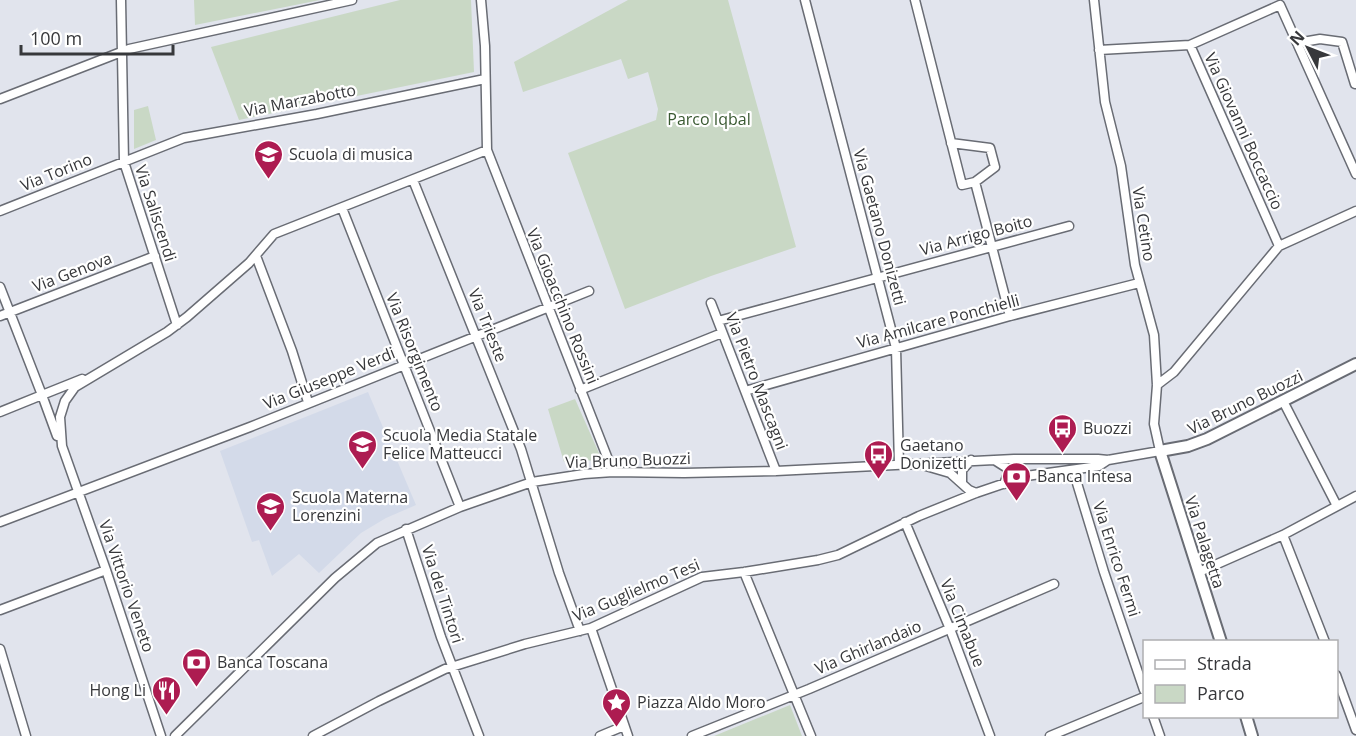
<svg xmlns="http://www.w3.org/2000/svg" width="1356" height="736" viewBox="0 0 1356 736" font-family="'Open Sans',sans-serif">
  <rect width="100%" height="100%" fill="#e1e4ed"/>
  <path fill="#d3dae9" d="M368,392L416,505L386,518L361,533L319,573L299,554L272,576L259,540L252,542L220,451Z"/>
  <path fill="#c9d8c5" d="M194,0H320L195,25Z
    M400,0H471L474,72L239,120L211,47Z
    M628,0H728L796,247L711,276L625,309L568,153L656,120L658,109L648,72L628,79L621,59L523,92L514,62Z
    M148,106L156,140L134,149V110Z
    M575,399L602,460L564,462L548,409Z
    M790,705L802,736H714Z"/>
  <g fill="none" stroke-linecap="round" stroke-linejoin="round">
    <defs>
      <path id="minor" d="M121,0L124,162L177,325
        M481,0L485,46L487,150L613,472
        M805,0L896,348L899,465
        M915,0L962,185L975,182L1010,316
        M1297,43L1320,39L1342,42L1355,84
        M1190,45L1279,246
        M1099,50L1190,45L1280,5L1356,174
        M0,99L129,49L352,0
        M951,143L990,148L995,167L975,182
        M413,180L521,449L559,573L580,631
        M342,208L460,507
        M0,211L184,138L317,114L485,79
        M256,256L292,351L308,402
        M0,287L42,395L0,412
        M711,303L776,471
        M0,316L155,256
        M718,321L1069,226
        M1157,385L1174,372L1279,246L1356,211
        M580,390L722,333
        M745,391L1010,316L1139,283
        M1283,401L1337,506
        M57,436L42,395L82,379
        M996,461L1007,468L1008,474L1004,484
        M926,466L950,473L969,490L976,493
        M1073,470L1104,572L1144,690
        M962,483V470L971,460
        M0,522L250,427L589,291
        M905,522L950,629L990,736
        M406,529L441,637L479,736
        M1283,535L1325,642
        M744,572L811,736
        M1199,572L1283,535L1356,496
        M0,610L106,570
        M591,628L628,736
        M0,649L26,736
        M1336,675L1356,730
        M1153,716L1160,736
        M161,736L106,570L62,446L60,417L65,401L75,387L167,332L187,317L249,263L274,234L487,150
        M175,736L335,578L377,543L460,507L532,482L584,474L613,472L684,473L776,471L1014,459H1098L1108,460L1160,451L1154,424L1157,385L1154,335L1135,265L1121,166L1105,102L1094,0
        M313,736L379,701L445,669L525,644L591,628L702,577L744,572L818,560L838,555L919,516L976,493L1026,476L1099,466L1108,460
        M600,736L624,726
        M692,736L809,689L1054,584
        M1050,736L1144,697"/>
      <path id="tertiary" d="M1221,642L1160,451L1188,446L1207,439L1356,364
        M1246,716L1252,736"/>
    </defs>
    <use href="#minor" stroke="#696c74" stroke-width="11"/>
    <use href="#tertiary" stroke="#696c74" stroke-width="14"/>
    <use href="#minor" stroke="#fff" stroke-width="8"/>
    <use href="#tertiary" stroke="#fff" stroke-width="10"/>
  </g>
  <defs>
    <symbol id="school-pin" viewBox="-11 -11 22 30"><path d="M0 17L-7.5 6A9.5 9.5 0 1 1 7.5 6Z" fill="#ad1c51" stroke="#fff"/><path d="M0-5L7-2L0 1L-7-2ZM-4 1L0 2.5L4 1V4Q0 6-4 4Z" fill="#fff"/></symbol>
    <symbol id="bus-pin" viewBox="-11 -11 22 30"><path d="M0 17L-7.5 6A9.5 9.5 0 1 1 7.5 6Z" fill="#ad1c51" stroke="#fff"/><path d="M-5-6H5V4H4V6H2V4H-2V6H-4V4H-5ZM-3.5-4V0h7V-4ZM-3.5 1.2v1.5H-2V1.2ZM2 1.2v1.5H3.5V1.2Z" fill="#fff"/></symbol>
    <symbol id="bank-pin" viewBox="-11 -11 22 30"><path d="M0 17L-7.5 6A9.5 9.5 0 1 1 7.5 6Z" fill="#ad1c51" stroke="#fff"/><path d="M-6-4H6V4H-6ZM0-2.3a2.3 2.3 0 1 0 0 4.6a2.3 2.3 0 1 0 0-4.6Z" fill="#fff"/></symbol>
    <symbol id="restaurant-pin" viewBox="-11 -11 22 30"><path d="M0 17L-7.5 6A9.5 9.5 0 1 1 7.5 6Z" fill="#ad1c51" stroke="#fff"/><path d="M-5-6h1v4h1v-4h1v4h1v-4h1v5L-1.5 .5V6h-2V.5L-5-1ZM5-6V6H3V1.5H1.5Q1.5-4 5-6Z" fill="#fff"/></symbol>
    <symbol id="sight-pin" viewBox="-11 -11 22 30"><path d="M0 17L-7.5 6A9.5 9.5 0 1 1 7.5 6Z" fill="#ad1c51" stroke="#fff"/><path d="M0-6L1.8-2.2L6-1.7L2.9 1.2L3.7 5.4L0 3.3L-3.7 5.4L-2.9 1.2L-6-1.7L-1.8-2.2Z" fill="#fff"/></symbol>
  </defs>
  <g fill-rule="evenodd">
    <use href="#school-pin" x="252" y="138" width="33" height="45"/>
    <use href="#bus-pin" x="1046" y="412" width="33" height="45"/>
    <use href="#school-pin" x="346" y="428" width="33" height="45"/>
    <use href="#bus-pin" x="862" y="438" width="33" height="45"/>
    <use href="#bank-pin" x="1000" y="460" width="33" height="45"/>
    <use href="#school-pin" x="254" y="490" width="33" height="45"/>
    <use href="#bank-pin" x="180" y="646" width="33" height="45"/>
    <use href="#restaurant-pin" x="150" y="674" width="33" height="45"/>
    <use href="#sight-pin" x="600" y="686" width="33" height="45"/>
  </g>
  <g text-anchor="middle" stroke-width="4.5" stroke-linejoin="round" paint-order="stroke">
    <g font-size="16" fill="#37383b" stroke="#fff">
      <text transform="translate(300 100) rotate(-11)" y="6">Via Marzabotto</text>
      <text transform="translate(1244 131) rotate(66)" y="6">Via Giovanni Boccaccio</text>
      <text transform="translate(56 172) rotate(-22)" y="6">Via Torino</text>
      <text transform="translate(156 213) rotate(72)" y="6">Via Saliscendi</text>
      <text transform="translate(1144 224) rotate(81)" y="6">Via Cetino</text>
      <text transform="translate(880 227) rotate(75)" y="6">Via Gaetano Donizetti</text>
      <text transform="translate(976 235) rotate(-15)" y="6">Via Arrigo Boito</text>
      <text transform="translate(72 272) rotate(-21)" y="6">Via Genova</text>
      <text transform="translate(563 306) rotate(68)" y="6">Via Gioacchino Rossini</text>
      <text transform="translate(938 321) rotate(-15)" y="6">Via Amilcare Ponchielli</text>
      <text transform="translate(488 325) rotate(68)" y="6">Via Trieste</text>
      <text transform="translate(415 352) rotate(68)" y="6">Via Risorgimento</text>
      <text transform="translate(329 378) rotate(-22)" y="6">Via Giuseppe Verdi</text>
      <text transform="translate(757 381) rotate(69)" y="6">Via Pietro Mascagni</text>
      <text transform="translate(1245 402) rotate(-26)" y="6">Via Bruno Buozzi</text>
      <text transform="translate(628 460) rotate(-2)" y="6">Via Bruno Buozzi</text>
      <text transform="translate(1205 542) rotate(72)" y="6">Via Palagetta</text>
      <text transform="translate(1117 559) rotate(72)" y="6">Via Enrico Fermi</text>
      <text transform="translate(127 586) rotate(71)" y="6">Via Vittorio Veneto</text>
      <text transform="translate(636 590) rotate(-23)" y="6">Via Guglielmo Tesi</text>
      <text transform="translate(443 594) rotate(72)" y="6">Via dei Tintori</text>
      <text transform="translate(963 623) rotate(68)" y="6">Via Cimabue</text>
      <text transform="translate(868 647) rotate(-23)" y="6">Via Ghirlandaio</text>
    </g>
    <g font-size="16" fill="#395931" stroke="#fff">
      <text x="709" y="125">Parco Iqbal</text>
    </g>
    <g font-size="16" fill="#37383b" stroke="#fff" text-anchor="start">
      <text x="289" y="160">Scuola di musica</text>
      <text x="1083" y="434">Buozzi</text>
      <text x="383" y="441">Scuola Media Statale<tspan x="383" dy="18">Felice Matteucci</tspan></text>
      <text x="900" y="451">Gaetano<tspan x="900" dy="18">Donizetti</tspan></text>
      <text x="1037" y="482">Banca Intesa</text>
      <text x="292" y="503">Scuola Materna<tspan x="292" dy="18">Lorenzini</tspan></text>
      <text x="217" y="668">Banca Toscana</text>
      <text x="146" y="696" text-anchor="end">Hong Li</text>
      <text x="637" y="708">Piazza Aldo Moro</text>
    </g>
  </g>
  <rect x="1143" y="640" width="195" height="78" fill="#ffffff" stroke="#afafb1" stroke-width="1.5"/>
  <rect x="1155" y="660" width="30" height="9" fill="#ffffff" stroke="#afafb1" stroke-width="1.5"/>
  <text x="1197" y="670" font-size="18" fill="#37383b">Strada</text>
  <rect x="1155" y="685" width="30" height="18" fill="#c9d8c5" stroke="#afafb1" stroke-width="1.5"/>
  <text x="1197" y="700" font-size="18" fill="#37383b">Parco</text>
  <g transform="translate(1308 48) rotate(312)" stroke="#ffffff" stroke-width="4.5" paint-order="stroke">
  <path d="M0-4.5L10 22L0 15L-10 22Z" fill="#37383b"/>
  <text y="-9" font-size="16" font-weight="bold" text-anchor="middle" fill="#37383b">N</text>
  </g>
  <path d="M21 45v9h152v-9" fill="none" stroke="#37383b" stroke-width="3"/>
  <text x="30" y="45" font-size="18" fill="#37383b" stroke="#ffffff" stroke-width="4.5" paint-order="stroke">100 m</text>
</svg>
